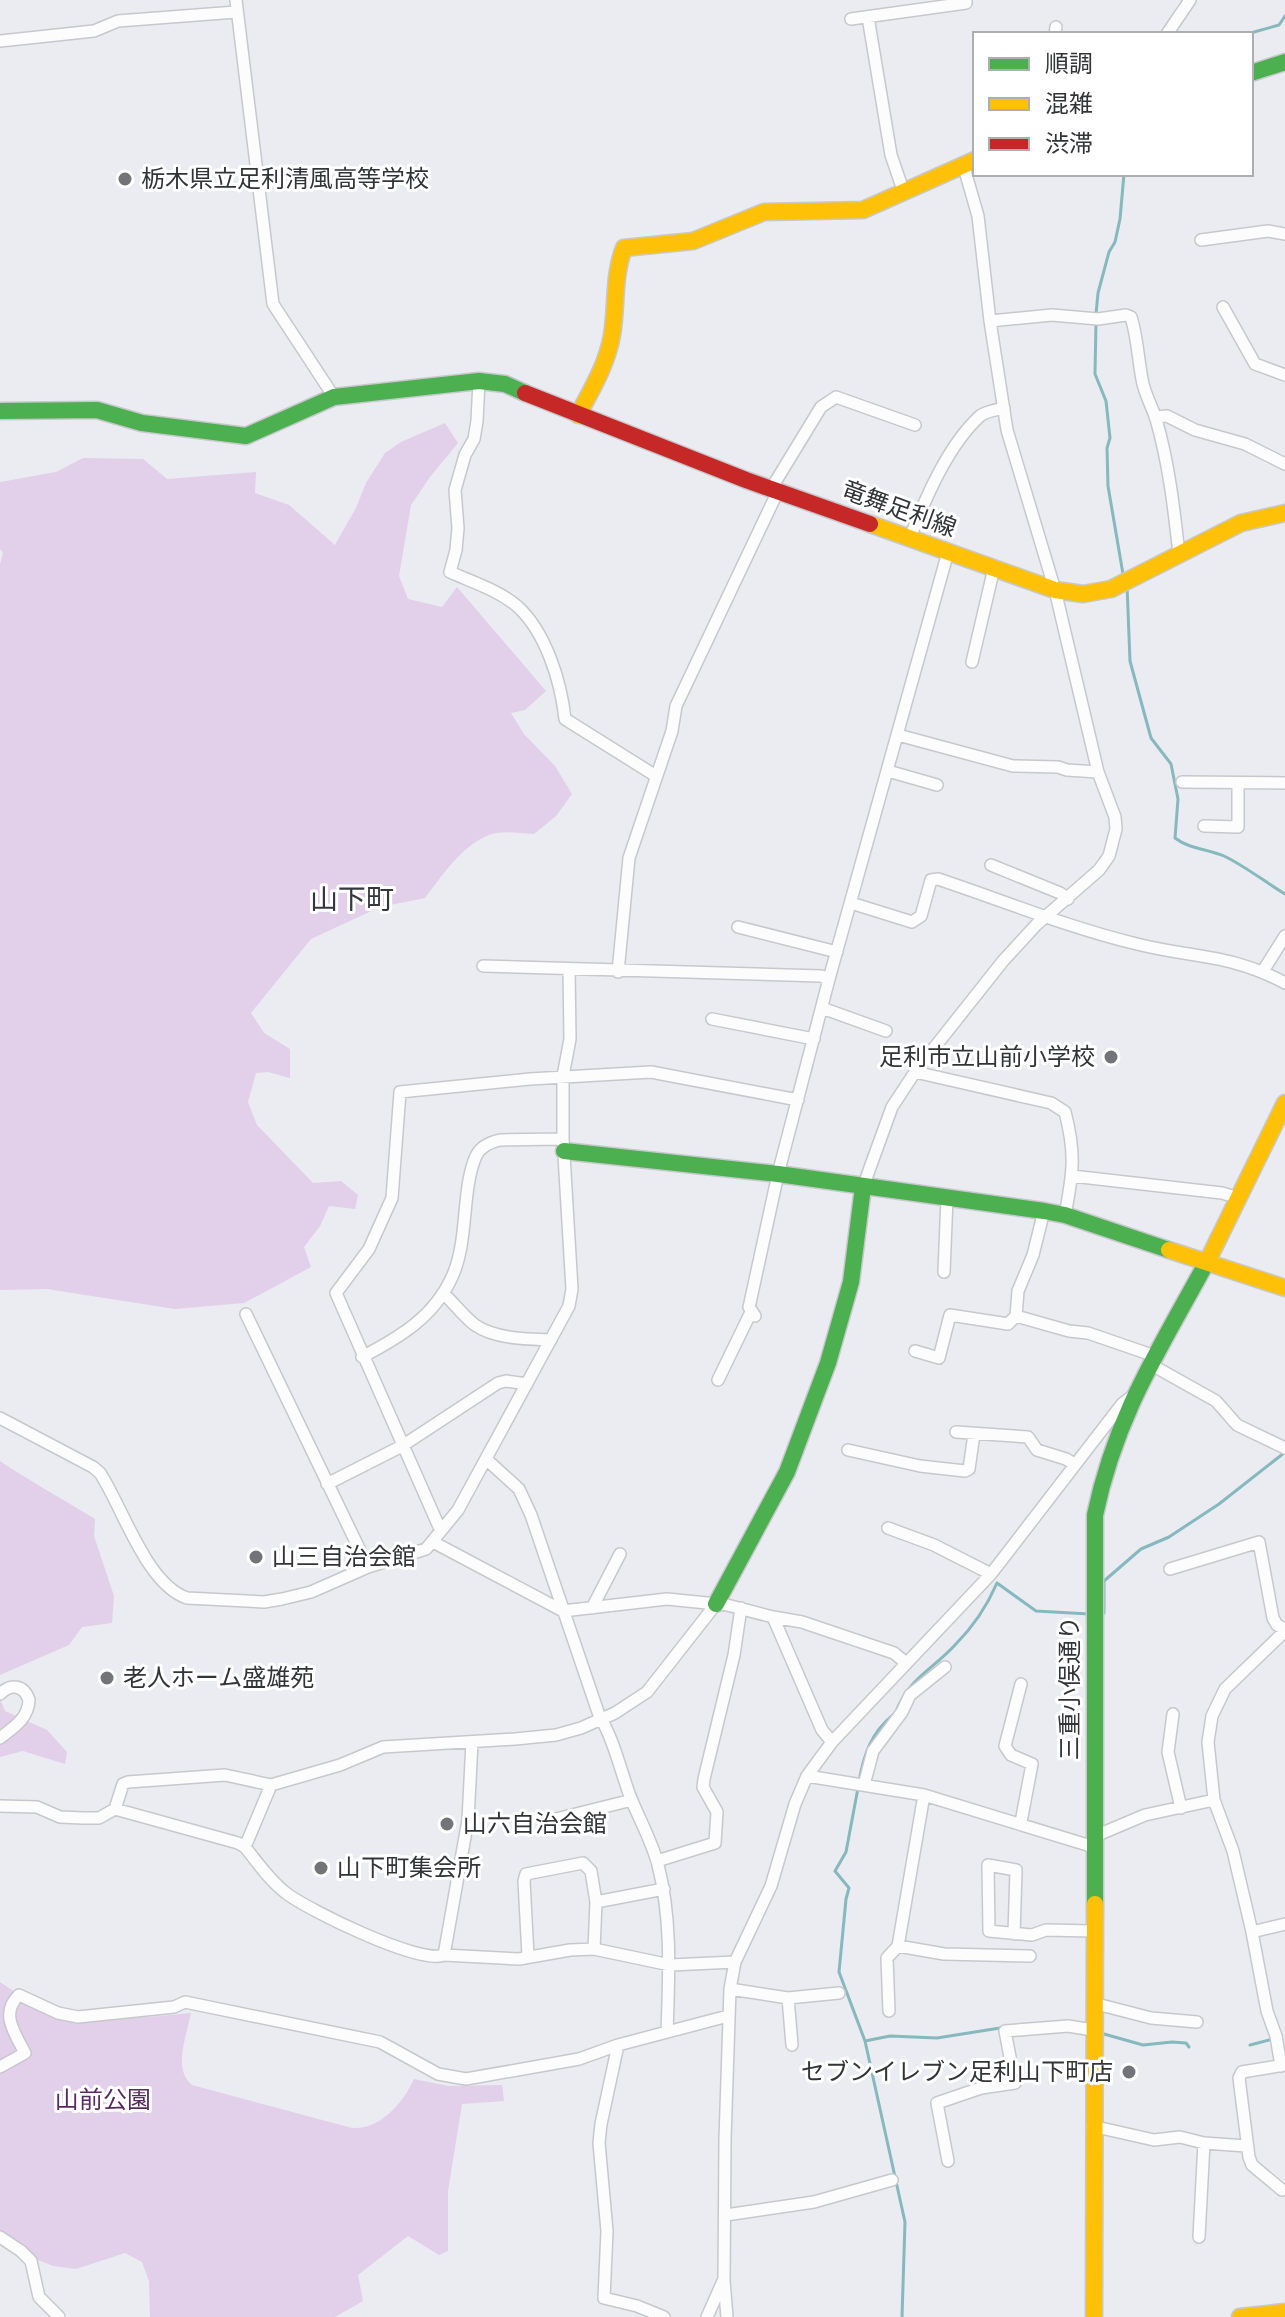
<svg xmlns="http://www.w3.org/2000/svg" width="1285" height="2317" viewBox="0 0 1285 2317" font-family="'Nunito Sans','Noto Sans JP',sans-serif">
  <rect width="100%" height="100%" fill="#eaecf1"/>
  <path fill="#e2cfe9" d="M445,423L458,443L430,477L411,505L399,576L408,599L442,607L457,587L546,691L525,710L511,713L524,734L555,766L572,794L556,816L534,834C519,833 502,830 489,835C461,846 442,876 425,898L380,907L311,939L251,1013L264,1033L290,1049V1078L268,1072L256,1073L248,1102L257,1125L313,1183L341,1181L358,1195L355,1209L329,1206L320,1226L304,1247L311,1267L244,1303L175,1309L47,1289L0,1290V564L3,553L0,549V482L56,472L83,458L143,459L167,479L256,472L255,493L289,505L335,545L356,508L366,483L385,453L401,442Z
    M0,1461C31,1482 63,1499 95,1519L94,1536L114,1596L112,1623L82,1627L69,1645L0,1675Z
    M0,1699L5,1711L47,1730L67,1752L65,1764L23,1751L0,1757Z
    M0,1982C61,2026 121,2020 191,2013C187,2035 172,2069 192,2085L352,2128C380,2130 403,2103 414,2079L448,2086L502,2085L504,2101L462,2104L448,2191V2251L439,2255L408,2236L358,2275L363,2301L335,2317H150L149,2281L142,2262L125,2253L76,2269L53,2266L0,2245Z"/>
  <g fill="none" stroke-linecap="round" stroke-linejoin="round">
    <path stroke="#86b8bd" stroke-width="3" d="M1247,34L1279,25L1285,16
      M1096,314L1098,293L1109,252L1115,242L1120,219L1124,174
      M1096,322L1095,374L1106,401L1110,438L1107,448L1108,486L1123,574
      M1127,585L1130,661L1151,738L1171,764L1178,799L1175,838C1189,849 1208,849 1224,856C1245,866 1265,882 1285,894
      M1101,1613H1104V1581L1141,1549L1169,1537L1219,1504L1284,1453
      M897,1709C911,1677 933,1669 955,1645C973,1627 987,1606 997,1583L1036,1611L1089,1614
      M859,1781C864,1754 871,1733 893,1715
      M858,1788L846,1852L835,1871L849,1888L846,1899L839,1972L865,2041L905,2222L902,2317
      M1104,2034L1143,2045L1172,2042L1186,2043L1189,2047
      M865,2041L890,2036L937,2038L1000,2028
      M1250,2045L1273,2039"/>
    <defs>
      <path id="street" d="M236,0L273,304L334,397
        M868,17L891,155L904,193
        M851,19L966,3V0
        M1055,34L1056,27
        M1167,34L1190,0
        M0,41L94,31L118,21L236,12
        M1201,240L1268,231L1285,234
        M1223,307L1255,364L1285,375
        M990,321L1052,315L1098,319L1126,315L1131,317C1138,339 1138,362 1143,384C1146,396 1152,407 1156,419C1169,464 1174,509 1179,554
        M479,381L477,421L474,439L465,455L455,490L458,528L456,550L450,572C472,582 498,590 517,606C546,632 561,682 565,719L656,776
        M1155,417L1167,416L1195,430L1245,444L1285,464
        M771,489L821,407L836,397L915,425
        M910,538C925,499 948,445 980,416C986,411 996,410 1004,408
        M972,662L994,568
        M898,735L1013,766L1058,767L1067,770L1098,772
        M888,771L937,785
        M1182,782L1285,783
        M1204,826L1238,827V784
        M991,865L1060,893L1068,899
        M851,903L912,922L921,916L931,880L938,879C1004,901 1070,928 1137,944C1192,958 1232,954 1285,983
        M738,927L837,952
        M483,966L821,976L829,979
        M1263,971L1285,936
        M618,972L629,858L672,731L676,706L778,491
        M822,1008L886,1031
        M712,1019L814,1039
        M915,1072L1051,1103L1065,1112C1076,1154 1073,1173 1065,1215
        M1072,1176L1222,1193L1239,1198
        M863,1187L892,1107L915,1072L1003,961L1036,925L1099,870L1109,856L1116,829L1115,817L1098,772L1055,590L1007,430L990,321L978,216L963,164
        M1044,1211L1033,1255L1018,1291L1016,1316L1069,1331L1088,1333L1155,1356
        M944,1272L947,1198
        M443,1293C454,1303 463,1316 475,1325C495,1339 528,1339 551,1340
        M246,1314L368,1567
        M755,1316L749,1307L750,1303L778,1174L829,979L948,552
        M915,1351L939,1358L950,1315L1008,1324L1016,1316
        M362,1357C400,1337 434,1317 452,1277C469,1240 461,1190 476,1156C480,1147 491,1142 500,1140L563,1139
        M1150,1364L1216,1401L1237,1425L1285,1448
        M718,1380L751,1312
        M0,1418L93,1467L100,1473C123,1508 146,1584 187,1598L264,1602L282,1599L311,1592L368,1567L426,1549L458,1510L569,1306L572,1289L563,1139V1076L570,1039L569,969
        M956,1432L1028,1437L1037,1450L1066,1459L1074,1464
        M848,1450L920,1466L965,1471L969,1469L974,1434
        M486,1459L519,1489L531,1515L599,1715C614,1740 620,1769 630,1796C639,1819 652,1841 658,1865C672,1919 669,1976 667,2032
        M327,1484L402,1446L498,1383L506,1381L527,1384
        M888,1528L934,1545L991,1574
        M440,1529L336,1293L369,1249L392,1198L400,1092L530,1079L651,1072L798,1100
        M433,1542L563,1611L667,1599L727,1605L773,1617L822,1730L832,1742
        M1170,1569L1259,1542L1273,1618L1277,1625L1285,1629
        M592,1608L620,1554
        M773,1617L802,1622L894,1653L906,1663
        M0,1694C11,1683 24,1685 29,1700C28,1719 14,1727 0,1738
        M1173,1714L1168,1752L1181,1808
        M807,1776L924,1795L1094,1847
        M864,1785L873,1751L902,1712L910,1695L945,1667
        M924,1795L898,1946L944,1954L1030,1956
        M0,1806L37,1807L60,1817L83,1818H99L115,1809L238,1843L245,1847C257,1862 270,1881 286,1893C308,1910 420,1965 444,1955L519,1959L570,1950L594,1949L670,1965L735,1962
        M115,1809L123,1784L128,1782L225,1775L271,1785L340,1765L383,1747L515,1739L556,1735L581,1728L615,1713L647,1692L716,1604
        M544,1822L632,1800
        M1021,1822L1032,1764L1011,1755L1005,1746L1021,1684
        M1093,1837L1145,1815L1214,1800
        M245,1847L271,1785
        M657,1861L715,1843L717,1812L703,1787L704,1779L734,1655L741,1608
        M596,1902L664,1889
        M1252,1932L1285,1924
        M1014,1934L1016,1870L988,1865L989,1931L1032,1935L1046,1930L1093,1931
        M444,1955L468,1820L472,1742
        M528,1956L524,1881L526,1874L583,1863L591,1871L596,1902L594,1949
        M730,1989L788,1998L839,1993
        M788,1998L792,2045
        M1093,2003L1151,2018L1197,2022
        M889,2011L887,1958L898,1946
        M618,2045L601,2124L599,2143L607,2231L604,2298L637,2306L664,2317
        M1281,2066L1276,2036L1267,2011L1252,1932L1233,1851L1214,1800L1208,1742L1212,1716L1225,1689L1285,1631
        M0,2067L25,2053C14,2032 0,2013 19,1995L58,2013L78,2017L174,2007L185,2002L380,2042L438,2074L466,2079L579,2059L618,2045L728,2016
        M1092,2126L1154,2140L1180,2137L1204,2143L1246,2146
        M948,2161L937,2103L981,2088L1015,2083L1005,2031L1068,2026L1093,2030
        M1282,2190L1252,2165L1249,2157L1239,2078L1242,2072L1285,2065
        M726,2215L814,2202L892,2180
        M0,2237L21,2251L31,2261L39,2297L59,2317
        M1199,2237L1204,2143
        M707,2317L723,2281
        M727,2317L724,2281L725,2139L730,1989L735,1962L771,1886L795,1804L807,1776L832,1742L991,1574L1122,1404L1131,1397"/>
      <path id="fast" d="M1251,73L1285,62
        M0,411L97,410L142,423L246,436L334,397L479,381L505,384L525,393
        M564,1151L778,1174L1044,1211L1065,1215L1169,1250
        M716,1604L787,1472L828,1363L851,1282L863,1187
        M1095,1904V1515C1116,1414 1161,1347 1209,1258"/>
      <path id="slow" d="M578,415C592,389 607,364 612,335C617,306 613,276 624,248L693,241L764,212L863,210L975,160
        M870,524L1055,590L1083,594L1111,589L1241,523L1285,513
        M1169,1250L1285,1288
        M1209,1258L1285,1103
        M1094,2317L1095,1904
        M1240,2317L1285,2312"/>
      <path id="jam" d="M525,393L746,480L870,524"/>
    </defs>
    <use href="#street" stroke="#c7c8cc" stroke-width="14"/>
    <use href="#fast" stroke="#c7c8cc" stroke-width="19"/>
    <use href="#slow" stroke="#c7c8cc" stroke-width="19"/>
    <use href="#jam" stroke="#c7c8cc" stroke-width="19"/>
    <use href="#street" stroke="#fcfcfd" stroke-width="11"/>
    <use href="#fast" stroke="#4caf50" stroke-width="16"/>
    <use href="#slow" stroke="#ffc107" stroke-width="16"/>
    <use href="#jam" stroke="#c62828" stroke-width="16"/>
  </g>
  <g fill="#737478" stroke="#fff" stroke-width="3">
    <circle cx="125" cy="179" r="8"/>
    <circle cx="1111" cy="1057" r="8"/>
    <circle cx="256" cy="1557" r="8"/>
    <circle cx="107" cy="1678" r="8"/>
    <circle cx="447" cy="1824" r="8"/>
    <circle cx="321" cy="1868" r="8"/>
    <circle cx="1129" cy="2072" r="8"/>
  </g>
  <g text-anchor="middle" stroke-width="6" stroke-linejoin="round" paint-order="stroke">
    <g font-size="24" fill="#333437" stroke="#fff" text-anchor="start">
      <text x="141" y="187">栃木県立足利清風高等学校</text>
      <text x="1095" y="1065" text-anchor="end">足利市立山前小学校</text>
      <text x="272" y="1565">山三自治会館</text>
      <text x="123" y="1686">老人ホーム盛雄苑</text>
      <text x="463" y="1832">山六自治会館</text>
      <text x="337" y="1876">山下町集会所</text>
      <text x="1113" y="2080" text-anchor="end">セブンイレブン足利山下町店</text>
    </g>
    <g font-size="24" fill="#333437" stroke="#fff">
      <text transform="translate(899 509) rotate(20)" y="8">竜舞足利線</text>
      <text transform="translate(1070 1688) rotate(-90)" y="8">三重小俣通り</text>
    </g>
    <g font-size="24" fill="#572a5f" stroke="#fff">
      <text x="103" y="2108">山前公園</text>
    </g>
    <g font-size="28" fill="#34373e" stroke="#fff">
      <text x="352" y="909">山下町</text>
    </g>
  </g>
  <rect x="973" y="32" width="280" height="144" fill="#ffffff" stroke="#adaeaf" stroke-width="2"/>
  <rect x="989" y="58" width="40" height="12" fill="#4caf50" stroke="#adaeaf" stroke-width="2"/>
  <text x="1045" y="72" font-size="24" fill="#333437">順調</text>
  <rect x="989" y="98" width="40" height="12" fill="#ffc107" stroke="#adaeaf" stroke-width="2"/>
  <text x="1045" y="112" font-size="24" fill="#333437">混雑</text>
  <rect x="989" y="138" width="40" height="12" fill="#c62828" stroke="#adaeaf" stroke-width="2"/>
  <text x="1045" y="152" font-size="24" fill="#333437">渋滞</text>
</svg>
